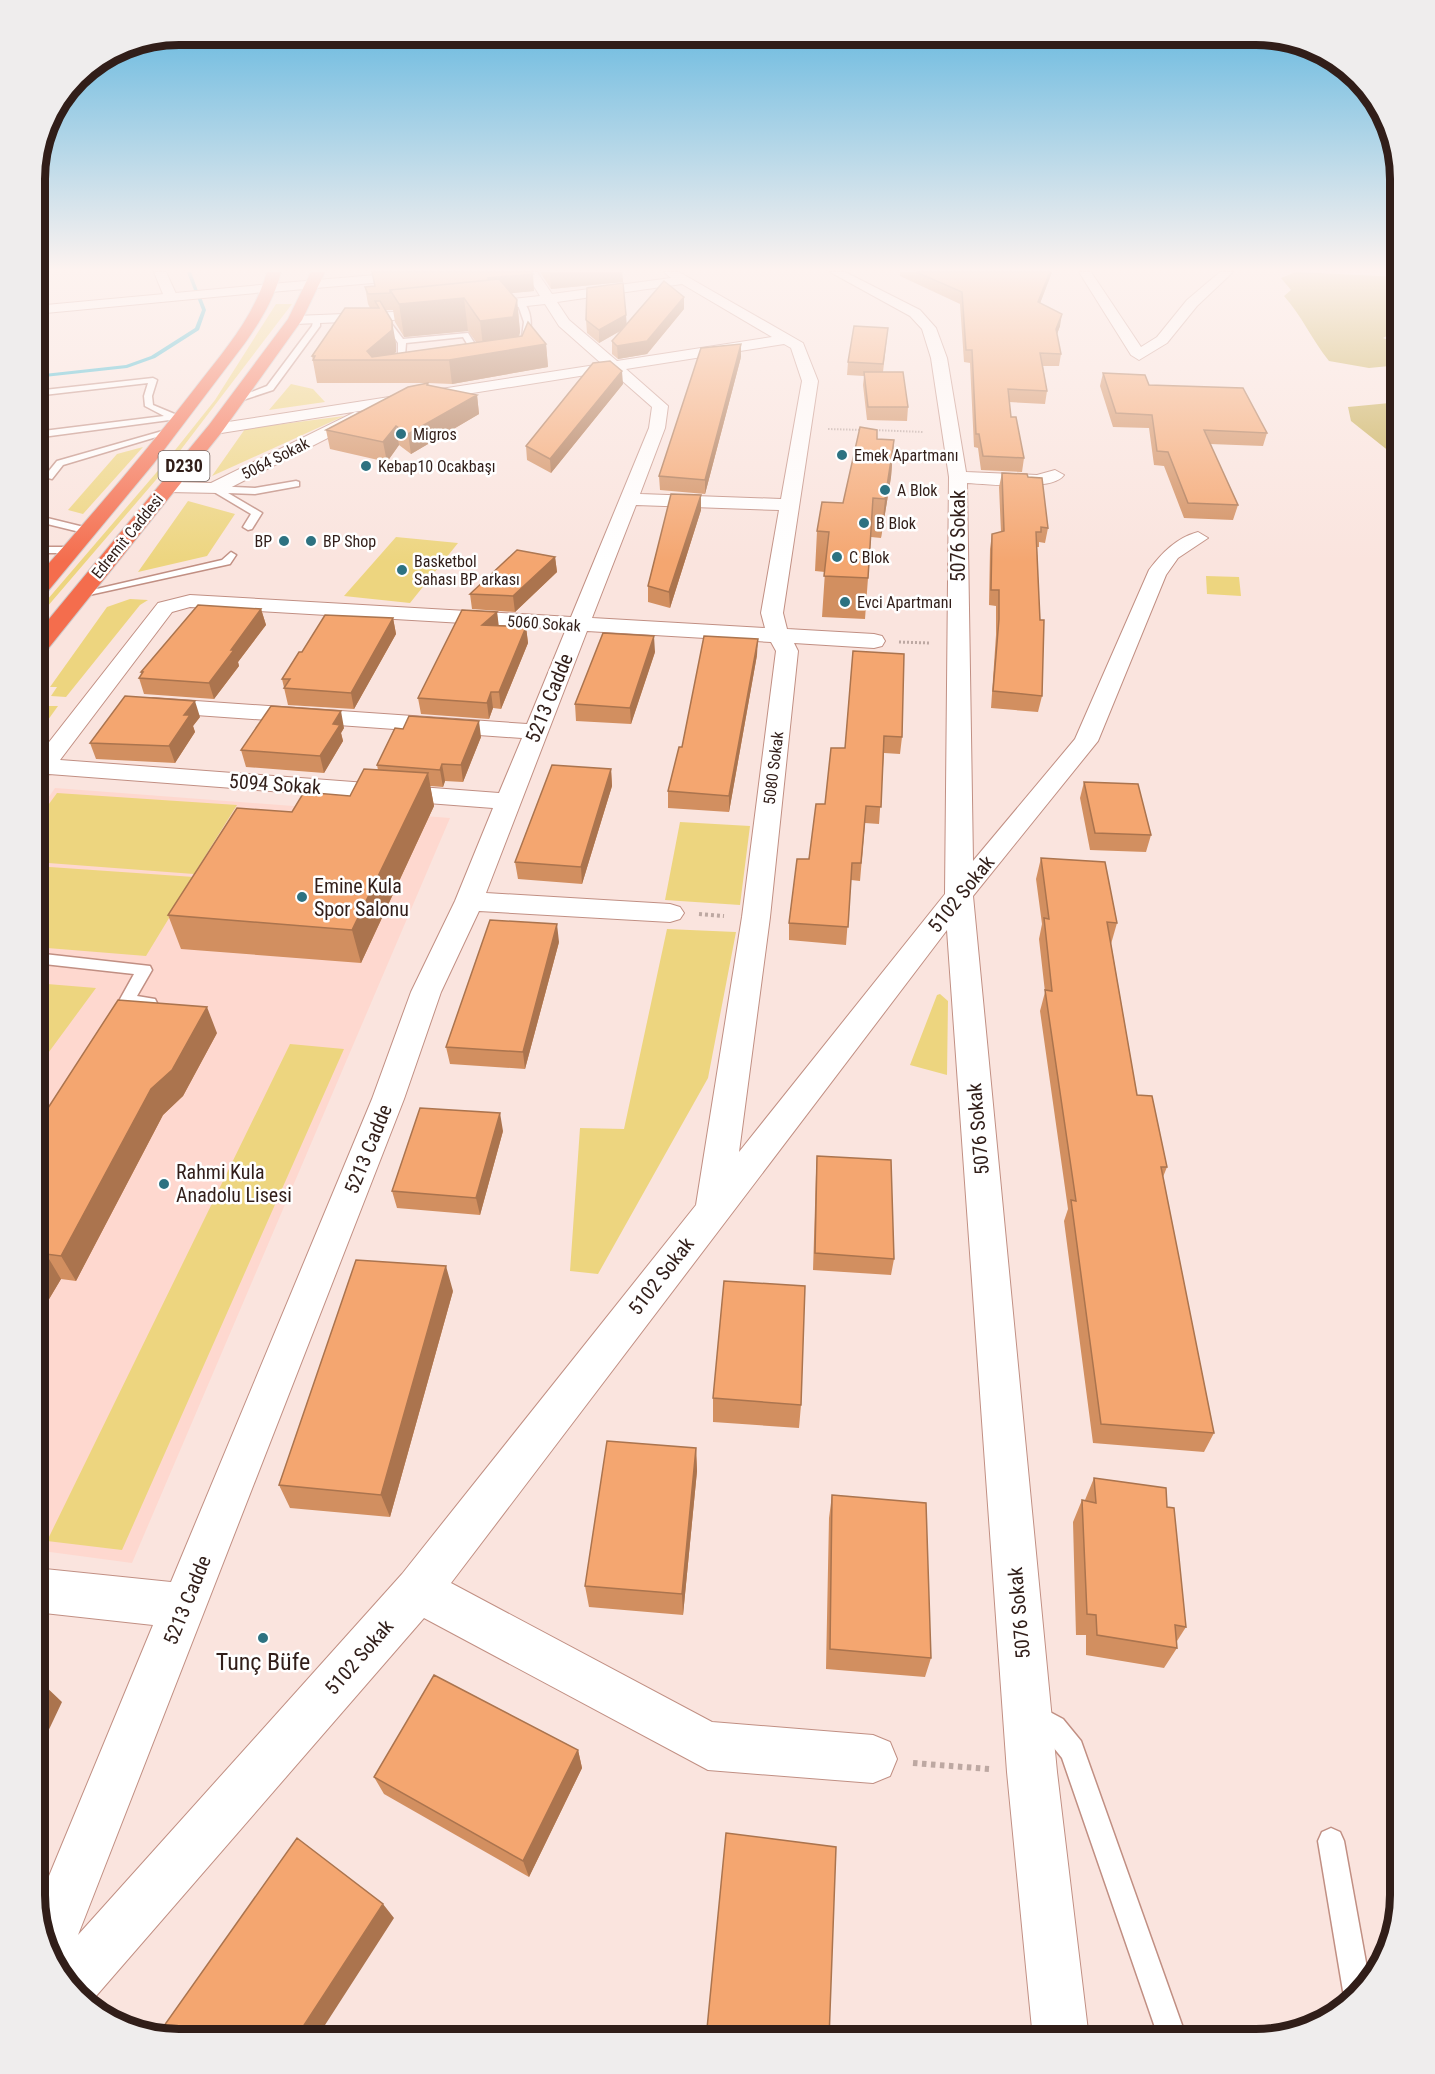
<svg xmlns="http://www.w3.org/2000/svg" width="1435" height="2074" viewBox="0 0 1435 2074" font-family="'Roboto Condensed',sans-serif">
  <rect width="100%" height="100%" fill="#fae4de"/>
  <path fill="#fed8cf" d="M55,788L450,818L132,1563L35,1550V817Z"/>
  <path fill="#edd57f" d="M276,304H292L173,460L35,621V614L168,459L215,400Z
    M291,384L313,389L325,402L269,410Z
    M344,416L212,476L245,429Z
    M143,447L83,514L68,510L117,454Z
    M188,501L235,514L207,556L138,572Z
    M396,537L458,543L410,603L344,596Z
    M1206,576L1239,577L1241,596L1207,594Z
    M130,599L148,600L140,605L66,697L51,696L57,687H50L107,607Z
    M41,706H58L35,738V713Z
    M57,793L237,805L194,874L35,862V823Z
    M680,822L750,826L740,905L665,900Z
    M35,866L194,877L146,956L35,947Z
    M667,929L736,932L708,1078L598,1274L570,1271L580,1128L624,1129Z
    M35,983L96,988L46,1056L35,1055Z
    M940,994L948,1001L947,1075L910,1065L937,995Z
    M290,1044L344,1049L122,1550L47,1541Z"/>
  <path fill="#c5ac4f" d="M1296,272L1400,277V329L1383,338L1400,345V365L1369,368L1329,361C1312,340 1302,316 1284,296L1291,290L1281,278Z
    M1400,402V460L1351,421L1348,407Z"/>
  <g fill="none" stroke-linecap="round" stroke-linejoin="round">
    <path fill="#2fb6d0" fill-rule="evenodd" d="M187,272H191L198,291L194,290Z
      M199,296L201,297L206,310L199,330L155,358L127,368L35,378V375L126,365L151,356L195,328L202,310L197,297Z"/>
    <defs>
      <path id="lane" d="M521,300C534,310 531,330 529,345L525,347L521,345L524,322L517,302Z
        M384,314L403,339L468,333L485,360L478,362L463,337L406,343L405,356L391,368H385V364L398,353V343L380,316Z
        M314,318H320V326L273,390L231,404V400L267,386L312,326Z
        M153,378L157,380L152,396L153,405L177,415V419L35,438V432L164,416L145,406L144,396L148,383L35,396V391Z
        M166,430L173,432L63,465L52,479L44,477L57,461Z
        M296,481L299,482V486L255,494L228,493L262,513L252,529L248,530L243,527L251,514L209,489L214,486L255,488Z
        M35,515L92,529L93,531L88,534L35,521Z
        M35,547H72L77,550L72,553H35Z
        M231,552L236,555L230,564L80,597L75,594L222,560Z
        M35,953L150,966L152,970L137,996L155,999L157,1003L149,1009L121,1005L119,1001L134,974L35,963Z
        M1033,1703L1063,1719L1081,1741L1187,2039H1159L1062,1758L1045,1737L1024,1725L1020,1716L1024,1707Z
        M1331,1828L1340,1832L1344,1841L1369,1979L1347,2001L1343,1991L1318,1841L1322,1832Z"/>
      <path id="street" d="M35,272H49L48,275L35,276Z
        M154,272H166L177,296L175,299H165Z
        M410,272H457L451,276L271,292L264,288L271,284Z
        M525,272H537L552,294L671,278L664,272H679L803,343L818,381L783,613L787,629L874,634L882,636L885,641L882,646L874,648L794,643L798,651L770,917L739,1152L945,894L949,477L931,358L922,329L910,316L830,272H845L920,310L936,328L947,358L966,472L1037,475L1055,470L1064,475C1052,492 988,484 967,483L973,861L1075,739L1149,570C1162,553 1176,538 1198,532L1208,538L1178,558L1166,575L1098,741L973,896L1057,1772L1089,2039H1033L1007,1772L947,930L451,1583L712,1722L873,1735L890,1742L897,1759L890,1776L873,1783L708,1770L424,1618L90,2003L54,1967L37,1905L153,1625L35,1612V1568L171,1582L372,1099L411,992L455,901L493,808L49,774L44,781L35,784V760L158,603L190,595L571,617L649,428L652,407L611,371L215,434L207,429L215,424L602,364L559,326L545,304L393,320L295,324L288,320L295,316L393,312L540,296ZM682,284L772,337L617,361L569,320L557,302ZM784,344L791,348L802,381L781,499L640,494L665,428L668,406L626,369ZM636,505L779,510L761,613L765,628L592,618ZM190,607L566,629L527,724L153,698L145,700L141,705L145,710L153,712L522,738L499,793L60,760L172,612ZM587,631L771,642L776,651L742,917L696,1205L402,1574L78,1935L404,1099L441,992L479,911L670,922L680,919L684,913L680,907L670,904L486,893Z
        M1079,272H1091L1141,347L1157,337L1187,300L1220,272H1233L1197,306L1167,343L1139,360L1131,355Z
        M355,412L361,413L363,417L361,421L220,493L167,492L158,487L167,482L211,483Z"/>
      <path id="secondary" d="M271,284L278,288L276,291L35,314V306Z"/>
      <path id="highway" d="M267,272H281C274,299 261,320 245,343L154,463L43,597L35,598V579C90,517 145,453 196,387C224,351 254,317 267,272Z
        M311,272H325L302,320L221,433L43,655L35,657V636L209,425L288,319Z"/>
    </defs>
    <use href="#lane" stroke="#c18f83" stroke-width="3"/>
    <use href="#street" stroke="#c18f83" stroke-width="2"/>
    <use href="#secondary" stroke="#c18f83" stroke-width="2"/>
    <use href="#highway" stroke="#cec9c8" stroke-width="2"/>
    <path stroke="#bda8a2" stroke-width="2" stroke-dasharray="1.5 1.5" stroke-linecap="butt" d="M828,429L863,430
      M873,430L923,432"/>
    <path stroke="#bda8a2" stroke-width="3" stroke-dasharray="2 2" stroke-linecap="butt" d="M899,642L930,643"/>
    <path stroke="#bda8a2" stroke-width="4" stroke-dasharray="3 3" stroke-linecap="butt" d="M699,914L724,916"/>
    <path stroke="#bda8a2" stroke-width="6" stroke-dasharray="4.5 4.5" stroke-linecap="butt" d="M913,1763L989,1769"/>
    <use href="#lane" fill="#fff" fill-rule="evenodd"/>
    <use href="#street" fill="#fff" fill-rule="evenodd"/>
    <use href="#secondary" fill="#fff" fill-rule="evenodd"/>
    <use href="#highway" fill="#f46d4d" fill-rule="evenodd"/>
  </g>
  <path fill="#d28f60" fill-rule="evenodd" d="M540,272H622L623,282L551,289Z
    M900,272H1052L1040,303L1060,326L1057,334L1061,354L1059,366H1043L1047,391L1045,404L1009,402L1011,417L1024,458L1022,472L981,470L978,448L974,447L970,363L964,362L960,304L900,276Z
    M375,286L534,291L511,293L517,300L520,332L519,336L546,344L548,367L452,384L428,383L429,386L477,395L479,414L411,454L399,445L387,462L330,449L326,430L428,383H317L312,356L370,308L368,304L365,287ZM385,310H393L395,322L404,337L468,331L476,342L394,354L396,352V344Z
    M684,309L647,354L618,359L612,354V341L622,330L599,343L587,333L586,320L626,315V324Z
    M888,328L883,372L908,407L907,421L867,420L863,385L864,376L847,375L848,362Z
    M741,357L705,494L660,490L659,476Z
    M1103,373L1149,385L1267,433L1263,446L1210,444L1238,505L1233,520L1184,518L1164,466L1154,465L1149,428L1113,427L1100,386Z
    M623,384L551,473L527,460L526,446Z
    M877,439L894,440L891,477L881,538L871,537L865,619L822,617L825,572L815,571L817,531L843,503Z
    M1002,473L1028,477L1048,528L1045,543L1039,542V547H1037L1042,696L1038,712L991,708L996,635V606L989,605L990,549L992,534L1001,532L999,487Z
    M701,495V510L670,608L648,602V586Z
    M555,557L557,572L515,612L472,609L470,594Z
    M261,609L266,625L238,662L239,666L214,699L144,694L139,678L142,674L141,672Z
    M497,612L498,625L526,627L528,643L501,709L493,708L489,719L421,714L418,698Z
    M393,618L396,634L354,709L288,705L282,679L302,652Z
    M853,651L902,737L900,754L884,753L879,824L865,823L860,881L851,880L846,945L789,940V923L825,804L845,748Z
    M655,652L631,724L576,721L575,704Z
    M757,655L729,812L668,808V791L682,747Z
    M200,717L193,726L195,732L175,763L96,759L90,743Z
    M344,728L341,733L343,741L324,773L246,767L241,750Z
    M481,737L463,782L445,781L443,787L430,786L434,806L361,963L181,949L168,915L292,812L350,796L378,770L377,765Z
    M611,769L612,786L582,884L518,879L515,862Z
    M1084,782L1151,835L1146,852L1090,850L1080,798Z
    M1041,858L1117,923L1111,944L1137,1095L1167,1167L1163,1177L1214,1433L1204,1452L1093,1443L1064,1221L1068,1209L1040,1011L1045,992L1039,939L1042,924L1036,879Z
    M559,942L525,1069L450,1064L446,1047Z
    M217,1033L183,1096L163,1115L76,1281L61,1279L39,1316L35,1314V1128Z
    M503,1131L480,1215L397,1208L392,1191Z
    M817,1156L894,1259L891,1275L813,1270L816,1173Z
    M453,1291L390,1517L290,1508L279,1485Z
    M713,1398L801,1405L799,1428L713,1422Z
    M696,1448L697,1471L683,1615L589,1607L585,1586Z
    M1094,1478L1167,1507L1186,1627L1177,1641V1648L1164,1668L1086,1655V1635H1076L1073,1522L1082,1500H1085Z
    M832,1495L931,1658L925,1677L826,1669L829,1518Z
    M578,1750L582,1768L529,1877L384,1794L374,1777Z"/>
  <path fill="#ab744e" d="M560,272H622L623,282L551,289L550,273Z
    M1050,272H1052L1036,314L1038,302Z
    M533,274L534,291L492,295L464,298L468,331L404,337L399,304L488,278Z
    M684,297V309L647,354L618,359L617,346Z
    M517,300L520,332L516,349L546,344L548,367L452,384L449,360L484,354L480,321Z
    M1062,314L1060,326L1054,342L1056,329Z
    M626,315L627,327L599,343V330Z
    M42,320L46,333L35,337V322Z
    M392,321L396,344V352L387,360H369L367,351Z
    M741,344V357L705,494V480Z
    M622,371L623,384L551,473L550,459Z
    M477,395L479,414L411,454L408,434Z
    M396,426L399,445L387,462L383,442Z
    M894,440L891,477L881,538L885,499Z
    M701,495V510L670,608L669,592Z
    M555,557L557,572L515,612L513,596Z
    M261,609L266,625L238,662L239,666L214,699L209,683L231,650Z
    M497,612L499,627L482,625Z
    M393,618L396,634L354,709L351,693Z
    M526,627L528,643L501,709L499,692Z
    M654,636L655,652L631,724L630,708Z
    M758,639L757,655L729,812V796Z
    M491,692L493,708L489,719L487,703Z
    M195,701L200,717L193,726L195,732L175,763L169,746L184,715Z
    M341,711L344,728L341,733L343,741L324,773L320,756L333,724Z
    M479,721L481,737L463,782L461,765Z
    M442,764L445,781L443,787L440,770Z
    M611,769L612,786L582,884L581,867Z
    M428,773L434,806L361,963L352,930Z
    M557,924L559,942L525,1069L523,1052Z
    M207,1007L217,1033L183,1096L163,1115L76,1281L61,1256L151,1089Z
    M500,1113L503,1131L480,1215L476,1198Z
    M46,1254L61,1279L39,1316L35,1309V1272Z
    M446,1266L453,1291L390,1517L381,1495Z
    M696,1448L697,1471L683,1615L682,1594Z
    M42,1683L62,1702L35,1759V1698Z
    M578,1750L582,1768L529,1877L523,1861Z
    M383,1904L394,1918L316,2039H295Z"/>
  <path fill="#f4a670" stroke="#ab744e" stroke-width="1.5" d="M372,272H531L533,274L488,278L489,280L390,290V293L368,294L365,287L375,286Z
    M916,272H1050L1038,302L1062,314L1056,329L1061,354L1040,353L1047,391L1008,389L1011,417H1016L1024,458L983,456L979,434H976L972,350H966L962,292Z
    M499,279L517,300L513,317L480,321L464,298L399,304L390,290Z
    M664,281L684,297L647,341L617,346L612,341Z
    M623,283L626,315L599,330L586,320L587,288Z
    M375,301H380L392,321V330L367,351L372,357L522,336L528,322L546,344L449,360H313L315,356H312L345,308H379Z
    M35,318L42,320L35,322Z
    M854,326L888,328L883,364L848,362Z
    M741,344L705,480L659,476L701,348Z
    M610,361L622,371L550,459L526,446L593,363Z
    M864,372H903L908,407H868Z
    M1103,373L1145,375L1149,385L1243,388L1267,433L1204,430L1238,505L1188,503L1168,452L1157,451L1152,415L1116,413Z
    M428,383L427,385L477,395L408,434L396,426L383,442L326,430L408,387Z
    M860,427L877,430V439L894,440L885,499L873,498L868,578L824,576L829,532L817,531L822,502L843,503Z
    M1002,473L1027,474L1028,477L1042,478L1048,528L1041,527V532H1036L1040,620H1044L1042,696L993,691L999,619V590H991L992,534L1004,531Z
    M671,494L701,495L669,592L648,586Z
    M517,550L555,557L513,596L470,594Z
    M198,605L261,609L231,650H234L209,683L139,678L143,672H141Z
    M462,610L497,612L482,625L526,627L499,692H491L487,703L418,698Z
    M325,615L393,618L351,693L284,688L290,679H282L299,652H302Z
    M603,633L654,636L630,708L575,704Z
    M704,636L758,639L729,796L668,791L679,747H682Z
    M853,651L904,654L902,737L884,736L881,807L866,806L861,863H852L848,927L789,923L797,859H809L816,804H825L831,748H845Z
    M125,696L195,701L184,715H190L169,746L90,743Z
    M271,706L341,711L333,724L340,725L320,756L241,750Z
    M409,716L479,721L461,765L442,764L440,770L377,765L395,728L403,729Z
    M552,765L611,769L581,867L515,862Z
    M364,769L428,773L352,930L168,915L237,808L292,812L304,792L350,796Z
    M1084,782L1138,784L1151,835L1095,833Z
    M1041,858L1105,862L1117,923L1107,922L1137,1095L1152,1096L1167,1167H1161L1214,1433L1101,1424L1071,1200L1076,1201L1045,990L1052,991L1044,918L1049,919Z
    M490,920L557,924L523,1052L446,1047Z
    M118,1000L207,1007L172,1070L151,1089L61,1256L46,1254L35,1272V1128Z
    M420,1108L500,1113L476,1198L392,1191Z
    M817,1156L891,1160L894,1259L815,1253Z
    M356,1260L446,1266L381,1495L279,1485Z
    M724,1281L805,1286L801,1405L713,1398Z
    M607,1441L696,1448L682,1594L585,1586Z
    M1094,1478L1166,1488L1167,1507L1174,1508L1186,1627L1175,1625L1177,1648L1097,1635L1096,1615L1087,1614L1082,1500L1096,1503Z
    M832,1495L926,1503L931,1658L830,1649Z
    M434,1675L578,1750L523,1861L374,1777Z
    M35,1682L42,1683L35,1698Z
    M726,1833L836,1847L829,2039H706Z
    M297,1838L383,1904L295,2039H172L161,2030Z"/>
  <linearGradient id="sky" x2="0" y2="1"><stop stop-color="#5eb5de"/><stop offset="0.48" stop-color="#fdf3f0"/><stop offset="1" stop-color="#fdf3f0" stop-opacity="0"/></linearGradient>
  <rect width="1435" height="562" fill="url(#sky)"/>
  <g fill="#2d7281" stroke="#fff" stroke-width="2">
    <circle cx="401" cy="434" r="6"/>
    <circle cx="842" cy="455" r="6"/>
    <circle cx="366" cy="466" r="6"/>
    <circle cx="885" cy="490" r="6"/>
    <circle cx="864" cy="523" r="6"/>
    <circle cx="284" cy="541" r="6"/>
    <circle cx="311" cy="541" r="6"/>
    <circle cx="837" cy="557" r="6"/>
    <circle cx="402" cy="570" r="6"/>
    <circle cx="845" cy="602" r="6"/>
    <circle cx="302" cy="897" r="6"/>
    <circle cx="164" cy="1184" r="6"/>
    <circle cx="263" cy="1638" r="6"/>
  </g>
  <g text-anchor="middle" stroke-width="5" stroke-linejoin="round" paint-order="stroke">
    <g font-size="16" fill="#311e19" stroke="#fff" text-anchor="start">
      <text x="413" y="440">Migros</text>
      <text x="854" y="461">Emek Apartmanı</text>
      <text x="378" y="472">Kebap10 Ocakbaşı</text>
      <text x="897" y="496">A Blok</text>
      <text x="876" y="529">B Blok</text>
      <text x="272" y="547" text-anchor="end">BP</text>
      <text x="323" y="547">BP Shop</text>
      <text x="849" y="563">C Blok</text>
      <text x="414" y="567">Basketbol<tspan x="414" dy="18">Sahası BP arkası</tspan></text>
      <text x="857" y="608">Evci Apartmanı</text>
    </g>
    <g font-size="16" fill="#311e19" stroke="#fff">
      <text transform="translate(275 458) rotate(-27)" y="6">5064 Sokak</text>
      <text transform="translate(127 536) rotate(-51)" y="6">Edremit Caddesi</text>
      <text transform="translate(544 623) rotate(4)" y="6">5060 Sokak</text>
      <text transform="translate(773 768) rotate(-83)" y="6">5080 Sokak</text>
    </g>
    <rect fill="#fff" stroke="#6f625e" stroke-width="1.5" x="158.5" y="451" width="51" height="30" rx="4.5"/>
    <g font-size="18" font-weight="bold" fill="#311e19">
      <text x="184" y="472">D230</text>
    </g>
    <g font-size="20" fill="#311e19" stroke="#fff">
      <text transform="translate(958 536) rotate(-90)" y="7">5076 Sokak</text>
      <text transform="translate(549 698) rotate(-68)" y="7">5213 Cadde</text>
      <text transform="translate(275 784) rotate(4)" y="7">5094 Sokak</text>
      <text transform="translate(961 894) rotate(-51)" y="7">5102 Sokak</text>
      <text transform="translate(978 1129) rotate(-95)" y="7">5076 Sokak</text>
      <text transform="translate(368 1149) rotate(-68)" y="7">5213 Cadde</text>
      <text transform="translate(661 1276) rotate(-52)" y="7">5102 Sokak</text>
      <text transform="translate(187 1600) rotate(-68)" y="7">5213 Cadde</text>
      <text transform="translate(1019 1613) rotate(-95)" y="7">5076 Sokak</text>
      <text transform="translate(359 1657) rotate(-49)" y="7">5102 Sokak</text>
    </g>
    <g font-size="20" fill="#311e19" stroke="#fff" text-anchor="start">
      <text x="314" y="893">Emine Kula<tspan x="314" dy="23">Spor Salonu</tspan></text>
      <text x="176" y="1179">Rahmi Kula<tspan x="176" dy="23">Anadolu Lisesi</tspan></text>
    </g>
    <g font-size="24" fill="#311e19" stroke="#fff">
      <text x="263" y="1670">Tunç Büfe</text>
    </g>
  </g>
  <path d="M0 0H1435V2074H0ZM179 45H1256A134 134 0 0 1 1390 179V1895A134 134 0 0 1 1256 2029H179A134 134 0 0 1 45 1895V179A134 134 0 0 1 179 45Z" fill="#efeded" fill-rule="evenodd"/>
  <path fill="none" stroke="#311e19" stroke-width="8" d="M179 45H1256A134 134 0 0 1 1390 179V1895A134 134 0 0 1 1256 2029H179A134 134 0 0 1 45 1895V179A134 134 0 0 1 179 45Z"/>
</svg>
